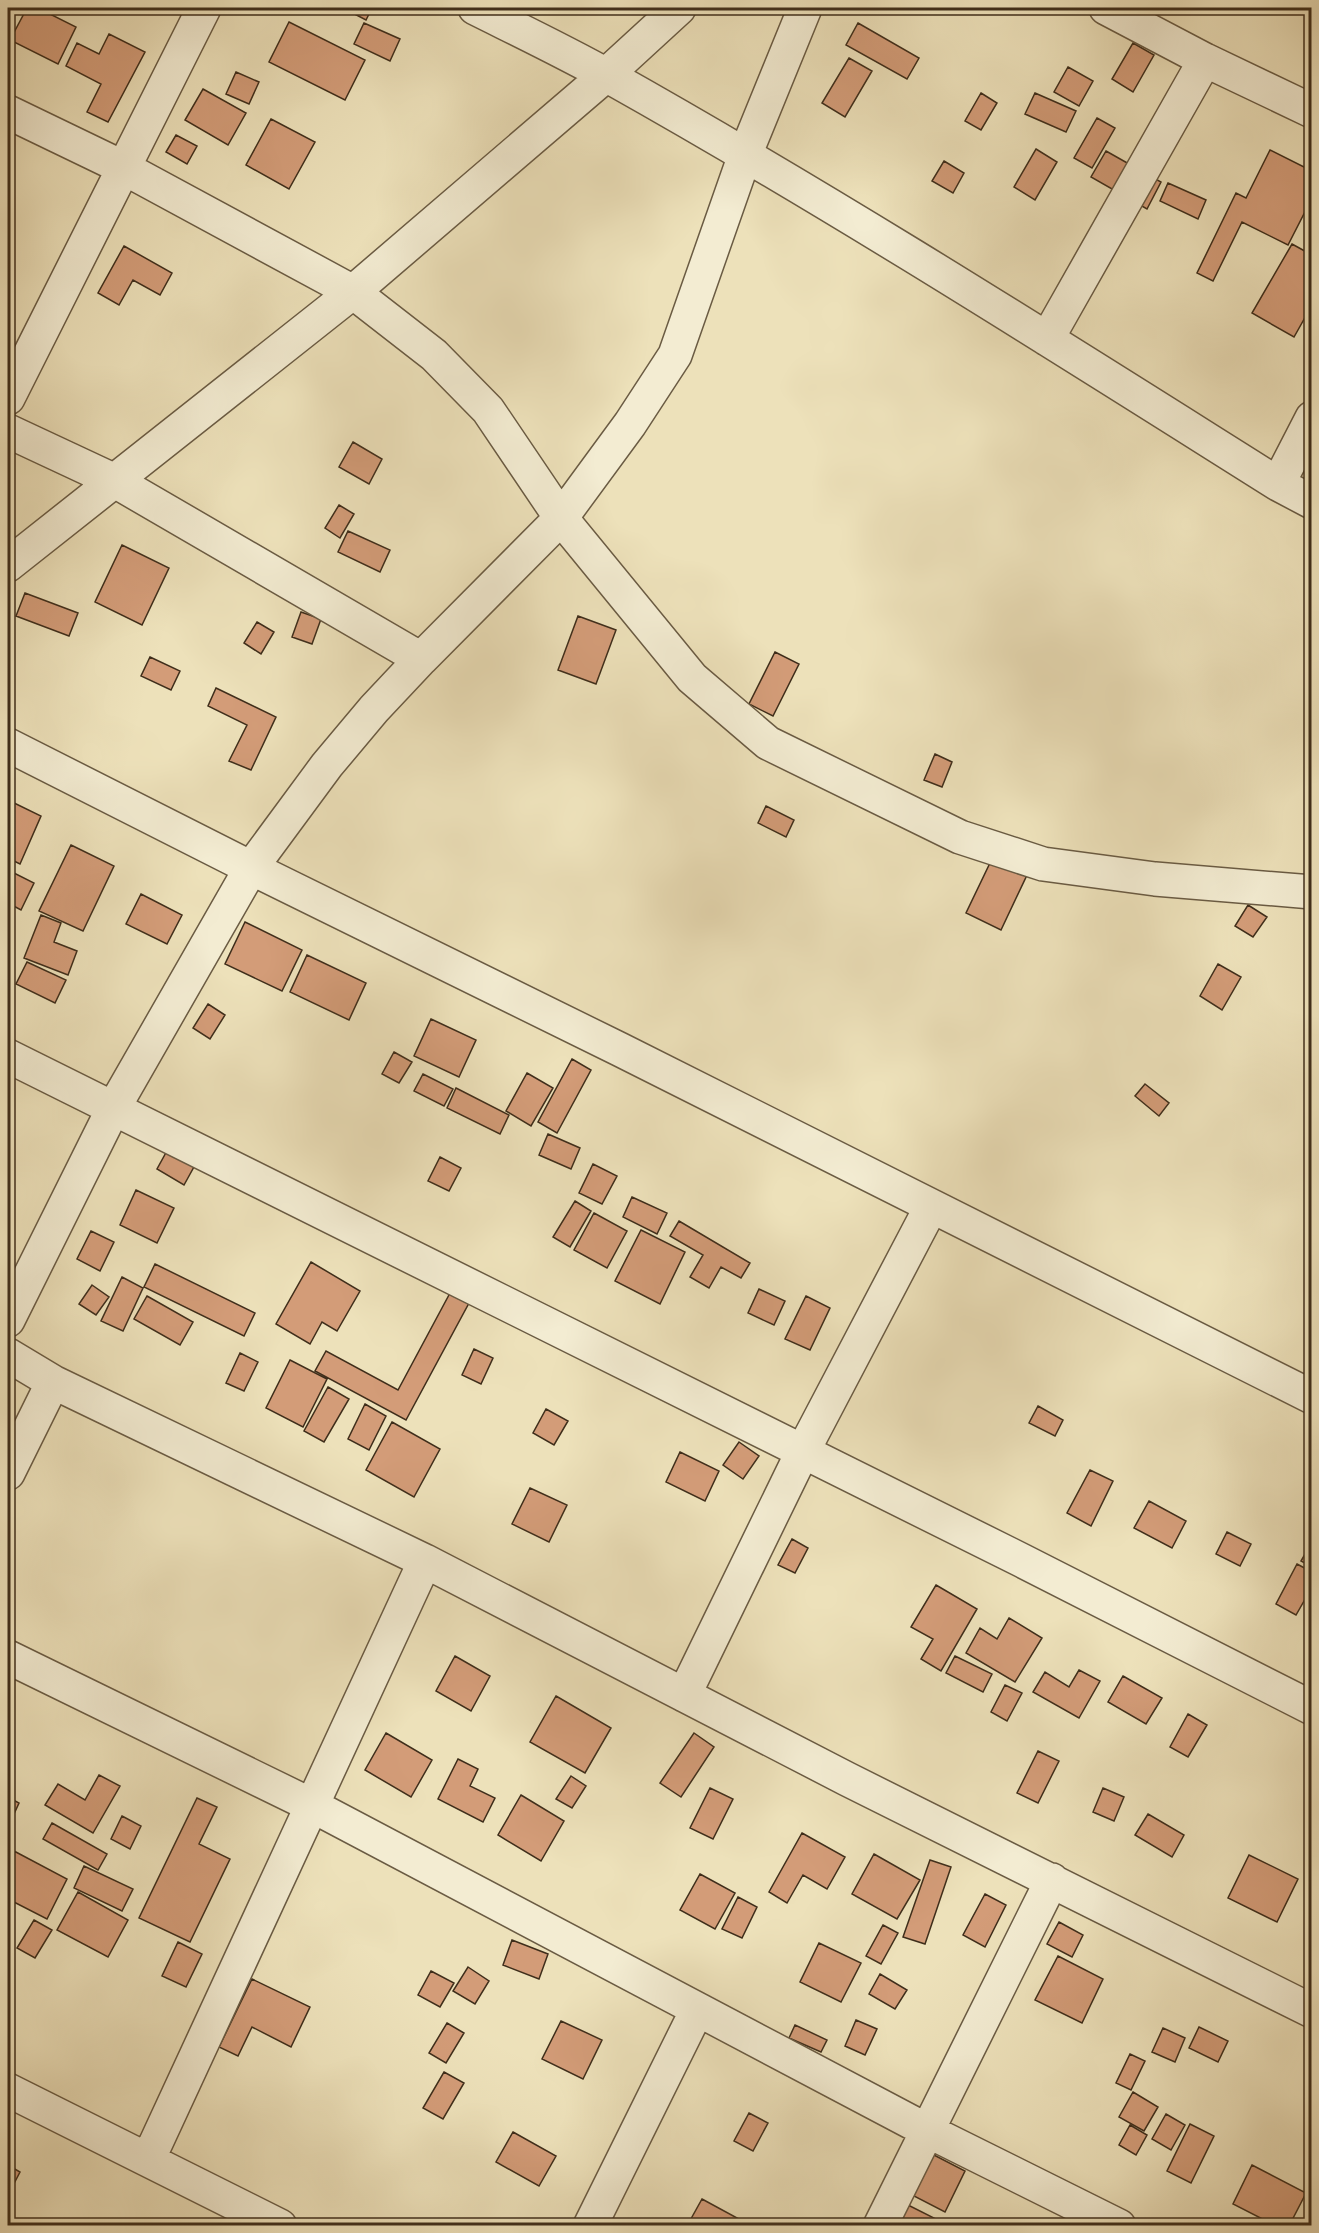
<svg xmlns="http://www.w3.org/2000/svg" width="1319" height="2233" viewBox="0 0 1319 2233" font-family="Alegreya,serif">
  <rect width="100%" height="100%" fill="#ede1ba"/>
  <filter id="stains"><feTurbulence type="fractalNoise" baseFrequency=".00333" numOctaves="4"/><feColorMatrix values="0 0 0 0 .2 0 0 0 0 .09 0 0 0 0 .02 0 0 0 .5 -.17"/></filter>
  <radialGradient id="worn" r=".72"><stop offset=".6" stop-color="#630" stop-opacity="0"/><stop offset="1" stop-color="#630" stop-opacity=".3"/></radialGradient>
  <path fill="#d39c78" stroke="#3f2e1b" stroke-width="1.5" d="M27,8H38L76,27L58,64L10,40Z
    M343,8H372L366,20Z
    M289,22L365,60L345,100L269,62Z
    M364,23L400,39L390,61L354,44Z
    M858,23L919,58L907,79L846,45Z
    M109,34L145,52L108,122L87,112L101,84L66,66L77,43L99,54Z
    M1133,43L1154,55L1133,92L1112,79Z
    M849,58L872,71L845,117L822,103Z
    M1068,67L1093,81L1079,106L1054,92Z
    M236,72L259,82L249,104L226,94Z
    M203,89L246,113L228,145L185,120Z
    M981,93L997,103L981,130L965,121Z
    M1035,93L1076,111L1066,132L1025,114Z
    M1097,118L1115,128L1092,168L1074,158Z
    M271,119L315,142L289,189L246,165Z
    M176,135L197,146L187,164L166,152Z
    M1036,149L1057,162L1035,200L1014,187Z
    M1270,150L1312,171V198L1288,245L1242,222L1213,281L1197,273L1236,193L1246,198Z
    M1106,151L1161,182L1147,209L1091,177Z
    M944,161L964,173L953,193L932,181Z
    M1168,183L1206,200L1198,219L1160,201Z
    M1292,244L1312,255V305L1294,337L1252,313Z
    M124,246L172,273L160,295L133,280L119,305L98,293Z
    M353,442L382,459L369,484L339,467Z
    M339,505L354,514L340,538L325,528Z
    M348,531L390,550L380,572L338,552Z
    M122,545L169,568L142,625L95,602Z
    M25,593L78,613L69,636L16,616Z
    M301,612L321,619L312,644L292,637Z
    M578,616L616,630L596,684L558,670Z
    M257,622L274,632L261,654L244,643Z
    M775,652L799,664L773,716L749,704Z
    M150,657L180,671L171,690L141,676Z
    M216,688L276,717L251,770L229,761L247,725L208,706Z
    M935,754L952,762L942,787L924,780Z
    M8,800L41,816L20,864L8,858Z
    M766,806L794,820L786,837L758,823Z
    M1002,838L1037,854L1001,930L966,913Z
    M71,845L114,866L83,931L39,911Z
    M8,870L34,883L21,910L8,903Z
    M141,894L182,915L167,944L126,924Z
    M1248,905L1267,917L1253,937L1235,926Z
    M41,915L61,923L54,942L77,951L68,975L24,958Z
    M245,922L302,950L282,991L225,964Z
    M307,955L366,983L349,1020L290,992Z
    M27,962L66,980L55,1003L16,984Z
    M1218,964L1241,977L1222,1010L1200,996Z
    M208,1004L225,1015L210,1039L193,1028Z
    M431,1019L476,1040L459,1077L414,1056Z
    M394,1052L412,1062L399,1083L382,1074Z
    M572,1059L591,1070L557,1133L538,1122Z
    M527,1073L553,1088L531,1126L506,1111Z
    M423,1074L453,1089L444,1106L414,1091Z
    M1145,1084L1169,1103L1159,1116L1135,1096Z
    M456,1088L509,1115L500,1134L447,1108Z
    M548,1134L580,1148L571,1169L539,1155Z
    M168,1149L195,1165L184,1185L157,1169Z
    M440,1157L461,1168L449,1191L428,1181Z
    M593,1164L617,1176L602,1204L579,1193Z
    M136,1190L174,1208L157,1243L120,1225Z
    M632,1197L667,1213L657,1234L623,1217Z
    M575,1201L591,1211L570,1247L553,1237Z
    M594,1213L627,1231L607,1268L574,1250Z
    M679,1221L750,1263L741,1278L721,1267L709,1288L690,1277L703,1255L670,1236Z
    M641,1230L685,1252L660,1304L615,1281Z
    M91,1231L114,1242L100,1271L77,1259Z
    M311,1262L360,1291L337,1331L322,1322L310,1344L276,1324Z
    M155,1264L255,1313L244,1336L144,1287Z
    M122,1277L143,1288L123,1331L101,1321Z
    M457,1280L476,1290L406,1420L315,1371L326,1351L398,1390Z
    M92,1285L109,1297L96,1315L79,1304Z
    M759,1289L785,1301L774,1325L748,1313Z
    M147,1296L193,1322L180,1345L134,1319Z
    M806,1296L830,1308L810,1350L785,1339Z
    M474,1349L493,1358L481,1384L462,1375Z
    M240,1353L258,1362L244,1391L226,1383Z
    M290,1360L327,1379L303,1427L266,1408Z
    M328,1387L349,1399L324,1442L304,1431Z
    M365,1404L386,1416L369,1450L348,1439Z
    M1038,1406L1063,1420L1055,1436L1029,1423Z
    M546,1409L568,1421L554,1445L533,1433Z
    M392,1422L440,1449L414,1497L366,1470Z
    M739,1442L759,1456L743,1479L723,1465Z
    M680,1452L719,1471L705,1501L666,1482Z
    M1090,1470L1113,1481L1091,1526L1067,1513Z
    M530,1488L567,1505L549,1542L512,1524Z
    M1149,1501L1186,1521L1172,1548L1134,1528Z
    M1227,1532L1251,1544L1240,1566L1216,1554Z
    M792,1539L808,1548L795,1573L778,1565Z
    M1312,1542V1567L1301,1561Z
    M1297,1564L1312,1572V1587L1296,1615L1276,1604Z
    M936,1585L977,1609L941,1671L921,1659L933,1639L911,1627Z
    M1009,1618L1042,1638L1015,1682L966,1653L980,1628L997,1639Z
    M455,1656L490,1676L471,1711L436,1691Z
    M955,1656L992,1674L983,1692L946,1673Z
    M1079,1670L1100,1681L1079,1718L1033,1692L1045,1672L1069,1687Z
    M1123,1676L1162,1698L1146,1724L1108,1702Z
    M1005,1685L1022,1693L1007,1721L991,1712Z
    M556,1696L611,1728L585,1773L530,1742Z
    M1188,1714L1207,1725L1188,1757L1170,1747Z
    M386,1733L432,1760L411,1797L365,1770Z
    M694,1733L714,1747L681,1797L660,1783Z
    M1038,1751L1059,1761L1038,1803L1017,1793Z
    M458,1759L478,1769L470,1786L495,1798L483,1822L438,1799Z
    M99,1775L120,1786L93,1833L45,1805L58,1784L85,1800Z
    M571,1776L586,1786L572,1808L556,1799Z
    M710,1788L733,1799L713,1839L690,1828Z
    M1103,1788L1124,1797L1114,1821L1093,1812Z
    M521,1795L564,1821L541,1861L498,1835Z
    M8,1797L19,1803L8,1827Z
    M197,1798L217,1807L199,1844L230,1859L190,1942L139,1918Z
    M1148,1814L1184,1835L1172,1857L1135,1835Z
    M122,1816L141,1826L130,1849L111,1839Z
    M52,1823L107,1854L98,1870L43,1839Z
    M802,1833L845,1857L827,1889L803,1875L787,1903L769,1892Z
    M14,1851L67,1879L47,1919L8,1899V1863Z
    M874,1854L920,1880L897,1919L852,1894Z
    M1249,1855L1298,1879L1277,1922L1228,1898Z
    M930,1860L951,1867L925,1944L903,1937Z
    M84,1866L133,1889L122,1911L74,1888Z
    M700,1874L735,1893L715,1929L680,1910Z
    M78,1892L128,1920L108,1957L57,1930Z
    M985,1894L1006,1905L985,1947L963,1935Z
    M738,1897L757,1907L742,1938L722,1929Z
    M34,1920L52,1930L35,1958L17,1948Z
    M1059,1922L1083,1935L1072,1957L1047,1944Z
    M883,1925L898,1933L881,1964L866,1956Z
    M512,1940L548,1954L539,1979L503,1965Z
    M178,1942L202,1954L186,1987L162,1976Z
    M819,1943L861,1963L841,2002L800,1982Z
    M1058,1956L1103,1979L1082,2023L1035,2000Z
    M468,1967L489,1981L475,2004L453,1991Z
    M431,1971L454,1983L440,2007L418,1995Z
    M880,1974L907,1990L895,2009L869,1994Z
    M252,1979L310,2007L291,2047L252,2027L238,2056L219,2047Z
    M856,2020L877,2029L865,2055L845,2046Z
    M561,2021L602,2040L583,2079L542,2059Z
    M447,2023L464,2033L446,2063L429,2053Z
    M795,2025L827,2040L821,2052L789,2038Z
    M1199,2027L1228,2041L1218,2062L1189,2048Z
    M1163,2028L1185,2038L1175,2062L1152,2052Z
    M1130,2054L1145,2061L1131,2090L1116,2083Z
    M444,2072L464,2083L443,2119L423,2108Z
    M1133,2092L1158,2107L1144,2131L1119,2117Z
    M749,2113L768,2123L753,2151L734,2141Z
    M1166,2114L1185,2125L1171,2150L1152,2139Z
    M1190,2124L1214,2136L1191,2183L1167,2171Z
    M1130,2125L1147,2135L1136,2155L1119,2145Z
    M513,2132L556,2156L539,2186L496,2162Z
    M932,2154L965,2171L945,2212L912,2195Z
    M8,2165L20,2172L8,2195Z
    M1252,2165L1306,2193L1289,2226H1276L1233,2204Z
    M702,2199L739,2219L735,2226H687Z
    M908,2205L936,2219L933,2226H898Z"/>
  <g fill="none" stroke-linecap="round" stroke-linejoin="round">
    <defs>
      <path id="minor" d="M475,8C519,30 565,52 608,76C836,204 1057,345 1278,484L1312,502
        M1106,8L1205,60L1312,111
        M8,112L122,167L353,292L434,355L488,410L561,518L692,678L768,743L960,837L1043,864L1155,879L1312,892
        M1047,339L1205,60
        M8,398L204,8
        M8,431L115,481L421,659
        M1278,484L1312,418
        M8,565L353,292L606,75L679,8
        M8,745L251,868L619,1049L1312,1397
        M8,1056L1023,1561L1312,1708
        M8,1320L113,1109L251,868L327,765L374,709L421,659L561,518L630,424L675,355L745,155L805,8
        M8,1355L53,1382L425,1561L847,1779L1312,2011
        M8,1473L53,1382
        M8,1657L311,1805L928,2131L1119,2226
        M684,1695L803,1451L931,1207
        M8,2090L280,2226
        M148,2160L425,1561
        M590,2226L697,2010
        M880,2226L1052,1880"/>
    </defs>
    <use href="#minor" stroke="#6a5b43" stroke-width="36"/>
    <use href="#minor" stroke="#f3ecd2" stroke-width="33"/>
  </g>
  <rect width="1319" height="2233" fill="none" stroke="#ede1ba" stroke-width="30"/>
  <rect x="9" y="9" width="1301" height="2215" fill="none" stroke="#3f2e1b" stroke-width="3"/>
  <rect x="15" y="15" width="1289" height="2203" fill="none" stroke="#3f2e1b" stroke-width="1.5"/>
  <rect width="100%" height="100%" filter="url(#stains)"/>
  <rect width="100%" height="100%" fill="url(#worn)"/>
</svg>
